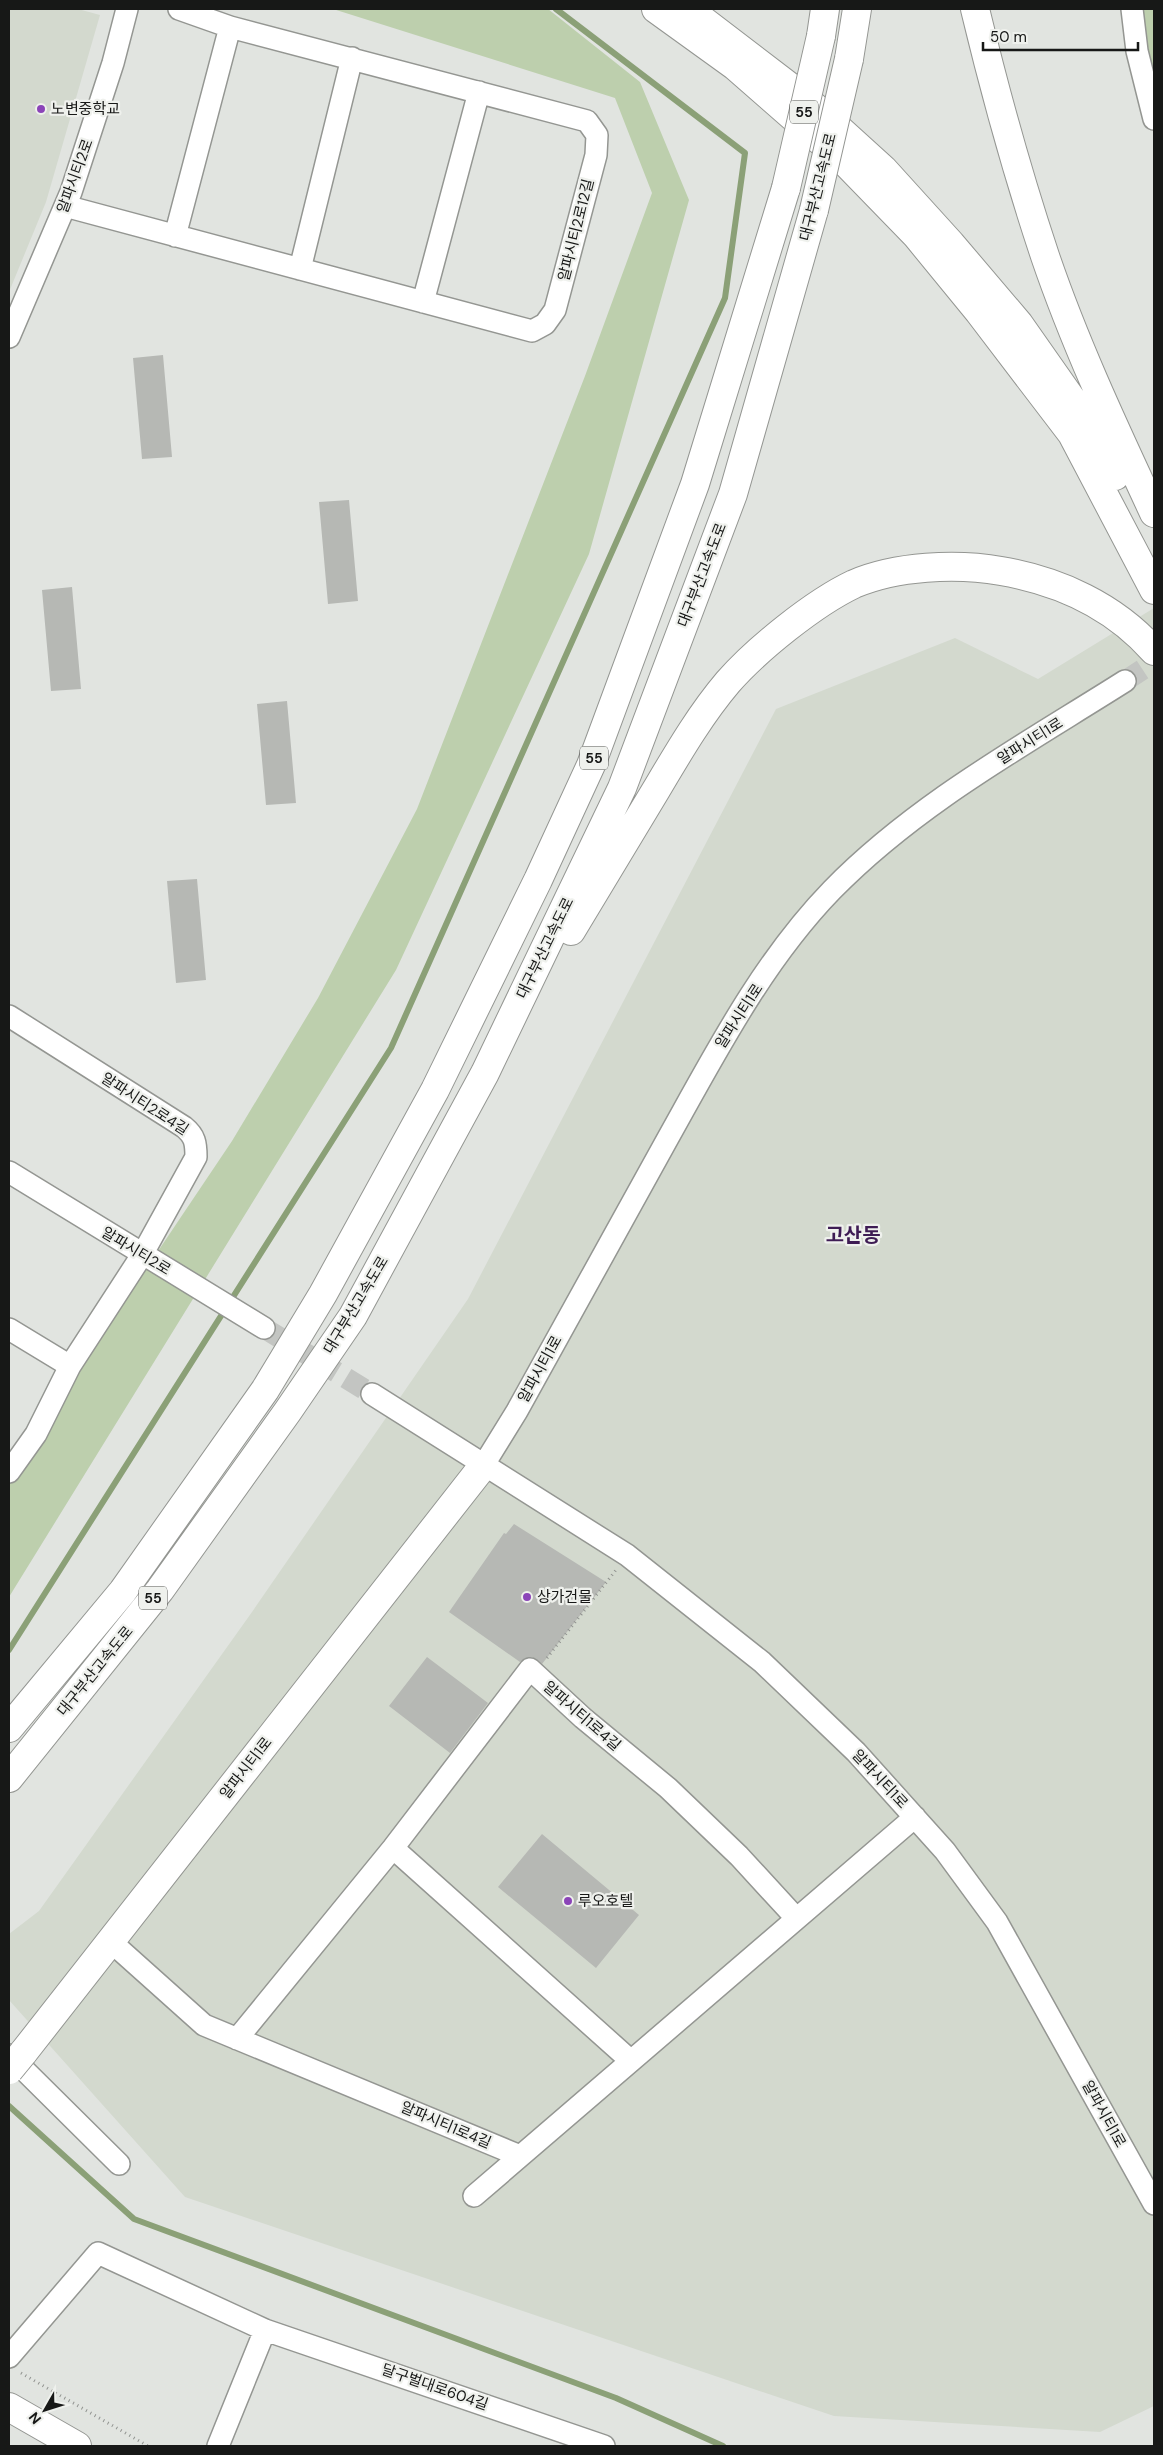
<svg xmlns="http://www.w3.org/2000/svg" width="1163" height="2455" viewBox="0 0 1163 2455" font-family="'DM Sans','Noto Sans KR',sans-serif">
  <rect width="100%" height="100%" fill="#e1e4e0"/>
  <path fill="#d3d9ce" d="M9,9H78L100,15L46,202L9,292Z
    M1154,608V2406L1100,2432L834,2416L185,2197L9,2000V1934L39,1911L252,1612L468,1299L776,709L955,638L1038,679Z"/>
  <path fill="#bdcfad" d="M333,9H548L640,82L689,200L589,554L396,970L9,1597V1473L232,1141L318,998L417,809L585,376L652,193L615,98Z
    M1134,9H1154V119Z"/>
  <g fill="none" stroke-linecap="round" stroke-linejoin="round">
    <path stroke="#8ba077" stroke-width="6" d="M9,1650L391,1048L725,298L745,153L556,9
      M9,2106L134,2219L616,2398L723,2446"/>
  </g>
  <path fill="#b6b8b4" d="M163,355L172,457L142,459L133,358Z
    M349,500L358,601L328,604L319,502Z
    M72,587L81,689L51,691L42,590Z
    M287,701L296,803L266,805L257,704Z
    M197,879L206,980L176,983L167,881Z
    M514,1524L606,1582L542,1664L532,1657L525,1658L520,1662L449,1612L504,1533L506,1534Z
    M427,1657L488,1703L450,1753L389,1706Z
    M542,1834L639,1915L596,1968L498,1887Z"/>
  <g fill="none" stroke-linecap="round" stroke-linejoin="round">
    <path stroke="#c3c5c2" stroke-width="21" stroke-dasharray="21 11" stroke-linecap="butt" d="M1125,681L1154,662
      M264,1328L372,1394"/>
    <defs>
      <path id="minor" d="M1132,9L1137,51L1154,119
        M65,206L532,331L545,324L555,310L596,155L597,135L587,121L230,27L179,9
        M175,236L230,27
        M300,269L352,58
        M423,302L479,92
        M9,337L71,192L113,63L127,9
        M9,1016L184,1127C195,1136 196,1143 196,1157L142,1255L70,1366L36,1434L9,1472
        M9,1172L264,1328
        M9,1329L70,1366
        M372,1394L627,1555L762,1662L856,1752L945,1851L997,1922L1154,2204
        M483,1466L517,1411C567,1320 618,1229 668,1138C716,1052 763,961 832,890C916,804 1024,745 1125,681
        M393,1848L631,2061
        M109,1940L204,2025L520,2156
        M237,2039L393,1848L530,1669L583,1718L668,1788L739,1856L796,1918
        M9,2055L119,2164
        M474,2196L915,1817
        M9,2357L98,2253L265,2330L604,2446
        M218,2446L265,2330"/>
      <path id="major" d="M23,2053L483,1466
        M9,2407L77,2446"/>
      <path id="highway" d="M656,9L735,66L848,165L916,235L979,312L1072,434L1154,590
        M688,9L807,100L883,169L951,244L1019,324L1087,421L1115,476
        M975,9C995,92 1018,175 1045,256C1075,344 1115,429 1154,513
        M821,36L825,9
        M849,59L857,9
        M571,931C599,884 628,837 656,790C678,753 700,715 728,682C757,649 814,603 854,584C896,566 956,563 1001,571C1059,581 1114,606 1154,651
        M9,1728L123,1591L265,1390L323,1294L435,1090L538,880L591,765L695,484L786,188
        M9,1778L160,1590L288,1411L353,1316L485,1073L622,788L733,494L814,210"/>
    </defs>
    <use href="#minor" stroke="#949692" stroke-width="24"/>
    <use href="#major" stroke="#949692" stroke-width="30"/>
    <use href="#highway" stroke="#949692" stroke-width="30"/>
    <path stroke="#919390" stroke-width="3" stroke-dasharray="1 4" stroke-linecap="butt" d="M547,1658L616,1570
      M21,2373L148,2446"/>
    <use href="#minor" stroke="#fff" stroke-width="21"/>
    <use href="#major" stroke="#fff" stroke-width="28"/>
    <use href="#highway" stroke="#fff" stroke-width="28"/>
    <defs>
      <path id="major-bridge" d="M9,2070L23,2053"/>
      <path id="highway-bridge" d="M786,188L821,36
        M814,210L849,59"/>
    </defs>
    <use href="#major-bridge" stroke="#949692" stroke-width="30" stroke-linecap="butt"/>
    <use href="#highway-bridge" stroke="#949692" stroke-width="30" stroke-linecap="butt"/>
    <use href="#major-bridge" stroke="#fff" stroke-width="28"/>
    <use href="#highway-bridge" stroke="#fff" stroke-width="28"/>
  </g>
  <g fill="#8b44b8" stroke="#eff1ed" stroke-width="2">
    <circle cx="41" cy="109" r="5"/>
    <circle cx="527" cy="1597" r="5"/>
    <circle cx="568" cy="1901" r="5"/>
  </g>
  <g text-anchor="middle" stroke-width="4.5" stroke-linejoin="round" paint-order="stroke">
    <g fill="#eff1ed" stroke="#585957" stroke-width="1">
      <rect x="790" y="100.5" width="28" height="23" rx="4"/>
      <rect x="580" y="746.5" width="28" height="23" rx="4"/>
      <rect x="139" y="1586.5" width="28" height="23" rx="4"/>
    </g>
    <g font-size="14" font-weight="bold" fill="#171817">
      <text x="804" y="117">55</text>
      <text x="594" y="763">55</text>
      <text x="153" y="1603">55</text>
    </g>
    <g font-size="15" fill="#171817" stroke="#eff1ed" text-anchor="start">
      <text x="51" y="114">노변중학교</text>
      <text x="537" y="1602">상가건물</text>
      <text x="578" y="1906">루오호텔</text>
    </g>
    <g font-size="15" fill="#171817" stroke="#eff1ed">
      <text transform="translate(75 176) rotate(-70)" y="5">알파시티2로</text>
      <text transform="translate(818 187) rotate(-76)" y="5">대구부산고속도로</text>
      <text transform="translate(576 230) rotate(-76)" y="5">알파시티2로12길</text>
      <text transform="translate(702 575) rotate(-69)" y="5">대구부산고속도로</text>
      <text transform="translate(1030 741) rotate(-32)" y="5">알파시티1로</text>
      <text transform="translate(545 948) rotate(-64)" y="5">대구부산고속도로</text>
      <text transform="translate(739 1016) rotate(-57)" y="5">알파시티1로</text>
      <text transform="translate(145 1104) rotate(33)" y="5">알파시티2로4길</text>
      <text transform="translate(136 1251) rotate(31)" y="5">알파시티2로</text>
      <text transform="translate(356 1305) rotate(-59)" y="5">대구부산고속도로</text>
      <text transform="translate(540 1369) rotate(-61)" y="5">알파시티1로</text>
      <text transform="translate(95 1671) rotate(-51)" y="5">대구부산고속도로</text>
      <text transform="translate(582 1716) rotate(41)" y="5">알파시티1로4길</text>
      <text transform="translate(246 1768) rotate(-52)" y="5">알파시티1로</text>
      <text transform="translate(880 1779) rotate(47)" y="5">알파시티1로</text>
      <text transform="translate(1104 2114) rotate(61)" y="5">알파시티1로</text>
      <text transform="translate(446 2125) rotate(23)" y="5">알파시티1로4길</text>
      <text transform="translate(435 2387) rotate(19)" y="5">달구벌대로604길</text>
    </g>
    <g font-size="20" font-weight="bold" fill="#3e1c54" stroke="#eff1ed">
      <text x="853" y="1242">고산동</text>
    </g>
  </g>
  <rect width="1163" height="2455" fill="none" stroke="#171817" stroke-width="20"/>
  <g transform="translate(45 2410) rotate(231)" stroke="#eff1ed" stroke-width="4" paint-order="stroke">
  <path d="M0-4L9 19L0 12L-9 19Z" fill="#171817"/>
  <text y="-8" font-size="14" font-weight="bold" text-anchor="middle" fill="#171817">N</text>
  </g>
  <path d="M983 42v8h155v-8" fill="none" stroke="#171817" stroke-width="2.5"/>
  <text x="990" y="42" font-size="15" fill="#171817" stroke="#eff1ed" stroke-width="4" paint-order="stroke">50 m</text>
</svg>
